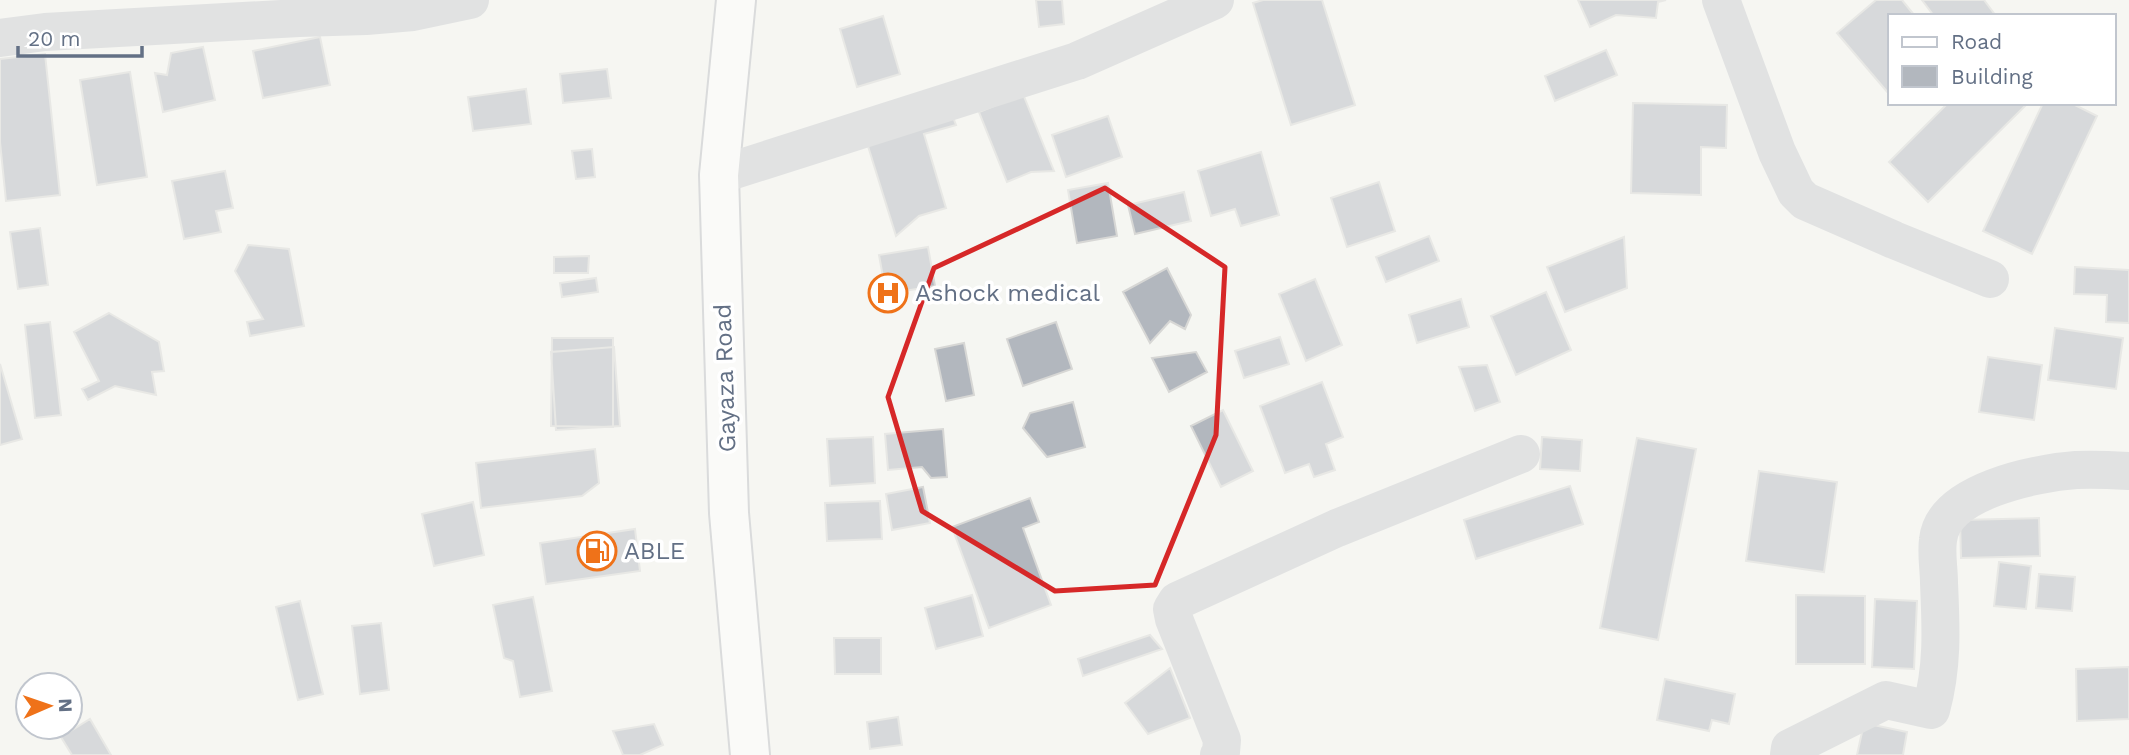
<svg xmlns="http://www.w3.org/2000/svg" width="2129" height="755" viewBox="0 0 2129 755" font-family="'Work Sans',sans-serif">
  <rect width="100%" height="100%" fill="#f5f6f2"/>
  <path fill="#b2b7be" stroke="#d7d7d5" stroke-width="2" d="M1036,0H1062L1064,24L1039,27Z
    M1263,0H1322L1355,105L1291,125L1253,3Z
    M1578,0H1666L1658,2L1656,18L1616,15L1590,27Z
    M1876,0H1902L1915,16H1889V94L1837,33Z
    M1922,0H1984L1996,16H1934Z
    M883,16L900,74L857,87L840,29Z
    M320,37L330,85L263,98L253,51Z
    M203,47L215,100L163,112L155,73L167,75L171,53Z
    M1606,50L1617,75L1555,101L1545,76Z
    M45,54L60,195L6,201L0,142V59Z
    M607,69L611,98L563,103L560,74Z
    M130,72L147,177L97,185L80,80Z
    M526,89L531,124L473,131L468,97Z
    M1023,94L1054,171L1031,172L1007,182L979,112Z
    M1633,103L1727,105L1726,148L1701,147V195L1631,193Z
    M1948,103H2028L1928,202L1889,162Z
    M2043,103H2071L2097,116L2032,254L1983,231Z
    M1108,116L1122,157L1066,177L1052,135Z
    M953,117L956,125L924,134L946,208L919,216L896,236L867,143Z
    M592,149L595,177L576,179L572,151Z
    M1261,152L1279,215L1241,226L1235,209L1211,216L1198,171Z
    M225,171L233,208L216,211L221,232L184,239L172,181Z
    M1379,182L1395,231L1347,247L1331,198Z
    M1108,183L1117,236L1077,243L1068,190Z
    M1184,192L1191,221L1135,234L1128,205Z
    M40,228L48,285L18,289L10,232Z
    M1429,236L1439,261L1386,282L1376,257Z
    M1624,237L1627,288L1565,312L1547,267Z
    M248,245L289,249L304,326L250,336L247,322L263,319L235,271Z
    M928,247L935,286L886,294L879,255Z
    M589,256L588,273H554V257Z
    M2075,267L2129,270V323L2106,322L2107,295L2074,294Z
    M1167,268L1191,315L1185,329L1170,321L1150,343L1123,292Z
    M596,278L598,292L562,297L560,283Z
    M1315,279L1342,345L1306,361L1279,294Z
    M1546,292L1571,350L1516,375L1491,316Z
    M1461,299L1469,327L1417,343L1409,315Z
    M109,313L159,342L164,371L152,372L156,395L115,386L88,400L82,389L99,381L74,332Z
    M50,322L61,415L35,418L25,325Z
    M1056,322L1072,369L1023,386L1007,339Z
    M2055,328L2123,338L2116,389L2048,380Z
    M1280,337L1289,364L1244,378L1235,351Z
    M552,338H613V427L551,426Z
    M964,343L974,395L946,401L935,349Z
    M614,347L620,426L556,430L551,352Z
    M1196,352L1207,372L1169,392L1152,358Z
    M1988,357L2042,365L2034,420L1979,412Z
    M0,364L22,439L0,445Z
    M1487,365L1500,402L1475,411L1459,367Z
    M1322,382L1343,437L1326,444L1335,470L1314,477L1309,464L1285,473L1260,406Z
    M1073,402L1085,447L1047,457L1023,428L1030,413Z
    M1223,410L1253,471L1221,487L1191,426Z
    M943,429L947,477L931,478L922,467L888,470L885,434Z
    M873,437L875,483L830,486L827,439Z
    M1542,437L1582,440L1580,471L1540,469Z
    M1637,438L1696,449L1658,640L1600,628Z
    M595,449L599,483L582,496L481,508L476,463Z
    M1759,471L1837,482L1824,572L1746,561Z
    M1570,486L1583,524L1476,559L1464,520Z
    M923,487L930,523L892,530L886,494Z
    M1030,498L1039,522L1023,528L1051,605L989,628L952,527Z
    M880,501L882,539L827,541L825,503Z
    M473,502L484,555L434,566L422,514Z
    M2039,518L2040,556L1961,558L1960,520Z
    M635,529L640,571L546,584L540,543Z
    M1999,562L2031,566L2026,609L1994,606Z
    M2039,574L2075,577L2072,611L2036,608Z
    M972,595L983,636L936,649L925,608Z
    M1796,595L1865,596V664H1796Z
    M533,597L552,691L520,697L513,661L504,658L493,605Z
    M1875,599L1917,601L1914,669L1872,667Z
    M300,601L323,694L298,700L276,607Z
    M381,623L389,690L360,694L352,626Z
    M1150,635L1162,649L1083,676L1078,659Z
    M834,638H881V674H835Z
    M2129,667V719L2077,721L2076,669Z
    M1170,668L1190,718L1148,734L1125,703Z
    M1665,679L1735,694L1729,724L1712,720L1709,731L1657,720Z
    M898,717L902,745L870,749L867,722Z
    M90,719L111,755H72L61,737Z
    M1864,723L1907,732L1903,755H1857Z
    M654,724L663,745L640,755H623L613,731Z"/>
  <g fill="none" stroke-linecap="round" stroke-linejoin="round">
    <defs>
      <path id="primary" d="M736,0L719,175L729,513L750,755"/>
    </defs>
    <use href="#primary" stroke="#b8bbc0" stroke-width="42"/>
    <path stroke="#c8cace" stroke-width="38" d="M1721,0L1777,152L1796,192L1805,201L1894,240L1990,279
      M0,38L45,32L299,18L366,16L413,12L470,0
      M719,175L1077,61L1215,0
      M1219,755L1221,752L1222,740L1174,619L1172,609L1177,601L1337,528L1521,454
      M1789,755L1790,748L1886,700L1931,710C1943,666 1941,628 1939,583C1939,569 1936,554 1938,540C1943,491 2036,473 2076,470C2093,469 2112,470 2129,471"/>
    <use href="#primary" stroke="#fff" stroke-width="38"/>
  </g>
  <path d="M0 0H2129V755H0ZM1105,188L1225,267L1216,435L1155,585L1055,591L922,511L888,397L934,268Z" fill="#f5f6f2" fill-opacity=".55" fill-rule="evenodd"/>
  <path fill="none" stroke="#d62828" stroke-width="5" stroke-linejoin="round" d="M1105,188L1225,267L1216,435L1155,585L1055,591L922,511L888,397L934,268Z"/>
  <defs>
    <symbol id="hospital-ring" viewBox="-11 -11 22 22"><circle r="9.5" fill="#fff" stroke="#ef7219" stroke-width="1.5"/><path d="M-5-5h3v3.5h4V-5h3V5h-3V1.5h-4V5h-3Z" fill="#ef7219"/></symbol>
    <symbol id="fuel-ring" viewBox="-11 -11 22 22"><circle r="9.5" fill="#fff" stroke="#ef7219" stroke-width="1.5"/><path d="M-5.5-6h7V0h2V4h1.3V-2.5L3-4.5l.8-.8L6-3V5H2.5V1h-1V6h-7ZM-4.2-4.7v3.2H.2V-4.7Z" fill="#ef7219"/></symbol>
  </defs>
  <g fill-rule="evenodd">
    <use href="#hospital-ring" x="866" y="271" width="44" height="44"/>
    <use href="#fuel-ring" x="575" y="529" width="44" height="44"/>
  </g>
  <g text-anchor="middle" stroke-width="7" stroke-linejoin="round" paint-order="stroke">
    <g font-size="24" fill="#637085" stroke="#fff" text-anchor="start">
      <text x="915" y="301">Ashock medical</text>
      <text x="624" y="559">ABLE</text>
    </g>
    <g font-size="24" fill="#637085" stroke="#fff">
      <text transform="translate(725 378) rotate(-92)" y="8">Gayaza Road</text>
    </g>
  </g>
  <rect x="1888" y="14" width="228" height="91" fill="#ffffff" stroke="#c1c6ce" stroke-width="2"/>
  <rect x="1902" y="37" width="35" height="10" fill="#ffffff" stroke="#c1c6ce" stroke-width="2"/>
  <text x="1951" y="49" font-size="21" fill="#637085">Road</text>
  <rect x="1902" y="66" width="35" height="21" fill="#b2b7be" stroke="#c1c6ce" stroke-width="2"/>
  <text x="1951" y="84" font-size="21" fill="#637085">Building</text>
  <g transform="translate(49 706) rotate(88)"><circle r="33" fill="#ffffff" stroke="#c1c6ce" stroke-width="2"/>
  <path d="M0-5L12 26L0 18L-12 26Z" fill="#ef7219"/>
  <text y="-10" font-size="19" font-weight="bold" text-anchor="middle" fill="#637085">N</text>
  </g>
  <path d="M18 46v10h124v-10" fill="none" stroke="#637085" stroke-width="3.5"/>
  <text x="28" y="46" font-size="21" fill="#637085" stroke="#ffffff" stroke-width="5" paint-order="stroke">20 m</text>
</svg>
